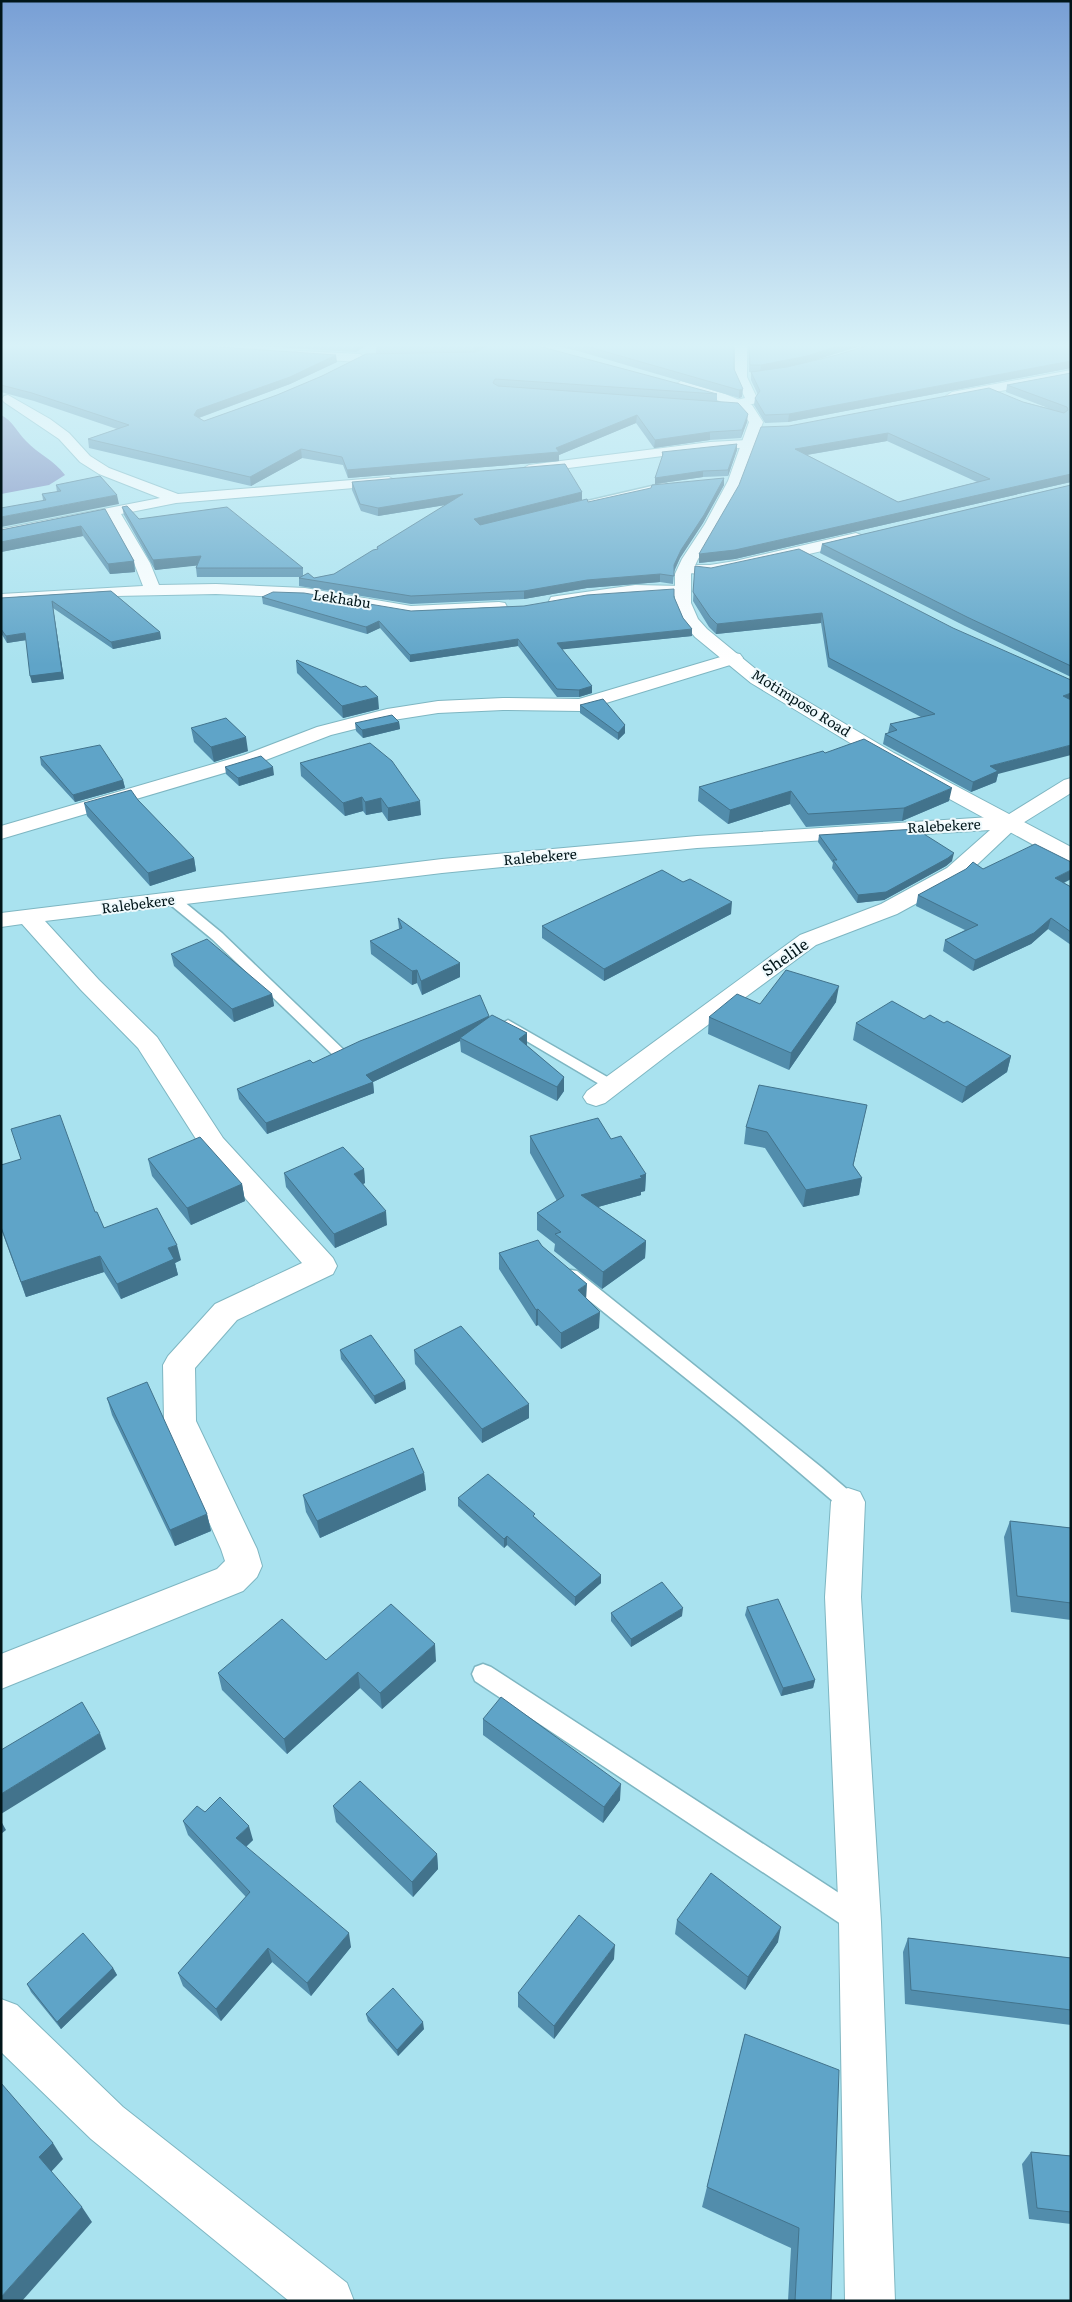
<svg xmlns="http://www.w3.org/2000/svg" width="1072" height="2302" viewBox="0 0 1072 2302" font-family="Literata,serif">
  <rect width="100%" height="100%" fill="#a9e2ef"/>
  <path fill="#717fb8" d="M1,415C13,421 17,432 26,441C38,454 54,460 65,475L49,485L1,494Z"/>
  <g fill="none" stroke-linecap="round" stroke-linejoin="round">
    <defs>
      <path id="service" d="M665,483L669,486L668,488L587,505L583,502Z
        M172,895L177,896L222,933L346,1052L349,1055L346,1058H336L212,939L167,902L165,899Z
        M508,1020L616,1082L619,1085L616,1088H606L503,1027L501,1024Z
        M571,1270L577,1271L821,1467L855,1496L858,1502L855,1508L848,1511L841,1508L739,1421L565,1281L562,1276L565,1271Z
        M483,1664L491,1667L865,1910L869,1919L865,1928L856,1932L847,1928L475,1681L472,1674L475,1667Z"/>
      <path id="minor" d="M735,343H747V377L758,400L756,403L738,408L732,404L733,401L745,398L735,377Z
        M299,351L360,354L366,358L360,362L295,358L293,355L295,352Z
        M8,395L50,419L69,433L90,456L109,468L178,494L389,477L396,481L389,485L176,503L121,514L150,563L159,585L216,584L305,588L411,606L499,602L505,603L507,607L505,611L499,612L411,616L305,598L216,594L115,596L1,604V594L143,586L134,563L108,517L1,539V529L160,498L99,474L80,462L59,439L4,402L2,399L4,396Z
        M748,440L755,444L753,447L710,450L529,473L522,469L529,465L710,442Z
        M856,533L861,535L864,538L861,541C835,548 809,554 783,560C750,567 714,580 680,571L678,568L680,565H710L735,561Z
        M635,585L682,586L688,588L690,591L688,594L682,596L635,595L557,606L551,605L549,601L551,597L557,596Z
        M734,653L740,654L743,658L740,662L580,711L503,710L438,713L387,721L331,735L258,763L1,839V826L244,755L317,727L387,709L438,701L503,698L579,699Z
        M1071,778V793L1018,826L963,878L897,914L816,945L674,1050L605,1103L596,1106L587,1103L583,1097L587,1091L800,935L881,904L947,868L990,830L697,848L442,873L45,921L99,980L157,1037L223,1138L333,1258L337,1266L333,1274L237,1320L195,1368L196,1421L257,1549L262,1566L257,1577L243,1591L1,1689V1654L217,1569L225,1561L221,1549L164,1421L163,1365L168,1356L215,1304L302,1263L203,1150L138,1048L81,990L22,924L1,927V913L442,859L697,836L1006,816L1064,780Z
        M848,1488L860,1492L865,1502L861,1597L881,1922L895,2301H845L839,1922L825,1597L831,1502L836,1492Z
        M1,1999L17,2005L123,2107L347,2283L354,2301H289L91,2139L1,2052Z"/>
      <path id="tertiary" d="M1071,370V378L952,400L946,396L952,392Z
        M681,381L725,394L752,405L763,422L742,481L721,524L698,559L691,574V603L698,619L707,629L763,675L894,753L1071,847V862L1063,861L880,761L751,683L695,637L684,624L675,603V574L682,559L705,524L728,481L749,422L742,411L717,400L677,388L675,385Z"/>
    </defs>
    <use href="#service" stroke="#7eb6c2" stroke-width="3"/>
    <use href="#minor" stroke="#7eb6c2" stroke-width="2"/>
    <use href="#tertiary" stroke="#7eb6c2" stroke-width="2"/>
    <use href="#service" fill="#fff" fill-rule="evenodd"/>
    <use href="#minor" fill="#fff" fill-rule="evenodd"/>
    <use href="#tertiary" fill="#fff" fill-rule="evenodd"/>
  </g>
  <path fill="#528dac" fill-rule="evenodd" d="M1,343L337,362L290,384L199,418L204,421L277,395L322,376L366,354L717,394V402L747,422L741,438L710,440L654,448L636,423L559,455V461L348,478L343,465L302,458L251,486L89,448L88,439L117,429L34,401L1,392Z
    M210,343H370L356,352Z
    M380,343H492L475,352L376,354V346Z
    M542,343H734V369L742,397L739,398L578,351Z
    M748,343H870L808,362L1071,343V368L788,422L765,423L754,405L755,398L758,395L751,380V372H753H749Z
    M1071,373V482L735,559L699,563L789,426L1023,402L1048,408L1006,392L1007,385ZM887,441L977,482L898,502L807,455Z
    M737,450L728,476L703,477L655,484V478L662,459V452Z
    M724,478V485L703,523L680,558L674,572L673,584L660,582L587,588L524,599L411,604L299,586V577H197L196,568L197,565L155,570L124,515L122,507L139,519L303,568V575L314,578L334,574L378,549L377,547L446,505L378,516L361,511L352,490V482L582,492V500L531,513L588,502Z
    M56,485L119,504L43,500L42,494L57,492Z
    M1071,485V677L965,626L820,553L822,544Z
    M105,509L134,561L135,572L110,574L83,536L1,552V530Z
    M695,566L953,628L998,774L996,782L971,792L883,744L885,734L888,733L890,724L921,717L828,667L821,623L716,634L709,627L693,601Z
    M111,591L160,632L161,639L113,649L53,608L64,679L32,683L26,640L7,643L1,633V598Z
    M262,597L411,611L524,606L674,597L683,618L692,629V636L562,649L592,693L579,697H557L518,646L410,662L380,628L367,634L263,604Z
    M296,661L379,709L343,718L297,673Z
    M580,705L625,725V733L618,740L580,713Z
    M399,722L400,729L363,738L356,731L355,723Z
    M191,728L248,751L214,762L194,742Z
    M825,753L949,801L902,821L806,827L790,804L728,824L698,801L699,787Z
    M40,757L123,780L125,788L75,802L41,765Z
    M300,763L421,815L388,821L382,812L366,815L363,811L345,816L301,776Z
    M225,767L274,775L239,786L226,774Z
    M84,803L194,858L196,871L150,886L87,816Z
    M819,835L952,861L946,866L884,900L857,903L832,868L833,863L818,842Z
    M983,869L1071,879L1064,883L1071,887V945L1048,929L1031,944L973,971L943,951L945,940L965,930L916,906L918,895Z
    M731,914L604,981L542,938V926Z
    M398,918L460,977L422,995L417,983L412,985L371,954L370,941L399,929Z
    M171,954L272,994L274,1006L234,1022L174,966Z
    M836,1002L789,1070L708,1034L709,1017L760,1004Z
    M489,1017L527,1033V1046L564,1077V1091L557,1101L461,1052L460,1041L373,1082L374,1093L267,1134L239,1099L237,1089L313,1063Z
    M924,1019L944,1023L1011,1056L1007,1072L962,1103L853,1040L856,1023Z
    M863,1122L853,1165L862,1178L859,1195L803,1207L765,1148L744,1144L746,1127Z
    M530,1136L611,1139L646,1174L645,1191L641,1192V1195L598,1207L646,1241L645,1258L602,1289L554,1251L555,1244L537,1230V1213L557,1201L530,1153Z
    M148,1159L242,1184L245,1201L191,1225L152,1176Z
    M1,1165L95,1212L104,1228L181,1260L175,1263L178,1275L121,1299L104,1272L26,1297L1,1229Z
    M364,1169L365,1183L363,1184L387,1225L335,1248L286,1187L284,1173Z
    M542,1246L586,1299L599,1328L561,1349L538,1325L536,1326L499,1269V1253Z
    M340,1350L405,1381L406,1389L375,1404L341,1359Z
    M414,1350L529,1418L482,1443L415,1364Z
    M107,1398L207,1514L211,1531L175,1546L112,1415Z
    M424,1473L426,1490L320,1538L306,1512L303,1495Z
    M458,1498L535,1517L601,1583L575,1606L507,1545L504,1548L458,1506Z
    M1010,1521L1071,1528V1620L1011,1612L1004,1537Z
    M747,1607L815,1680L813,1688L781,1696L745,1615Z
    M611,1613L682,1616L631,1647L611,1621Z
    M326,1660L436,1661L382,1709L360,1688L287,1754L222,1690L218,1673Z
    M483,1719L620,1800L603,1823L483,1735Z
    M333,1806L437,1854L438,1869L413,1897L336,1822Z
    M205,1812L253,1840L246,1847L351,1947L311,1996L272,1962L221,2021L183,1986L178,1973L246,1897L188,1835L183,1821Z
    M677,1920L778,1942L745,1990L675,1934Z
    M908,1938L1071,1958V2025L905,2004L903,1952Z
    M614,1959L554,2039L518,2007V1993Z
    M113,1968L117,1975L61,2029L31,1992L27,1984Z
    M366,2014L424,2029L398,2056L368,2021Z
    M745,2034L831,2301H788L791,2248L702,2207Z
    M1031,2152L1071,2156V2224L1029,2219L1022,2164Z"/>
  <path fill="#42738c" d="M358,343H370L356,352L355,345Z
    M478,343H492L475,352L474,345Z
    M847,343H870L806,363L760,372L761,365Z
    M336,355L337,362L290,384L198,418L194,415L197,410Z
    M1071,361V368L788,422L789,414Z
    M743,389L742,397L739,398V390Z
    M748,414L747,422L741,438L742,430Z
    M637,415L636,423L559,455V461L348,478L347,470L556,448Z
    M710,432V440L654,448L655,440Z
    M888,433L887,441L794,457L795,449Z
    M737,444V450L728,476V470Z
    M301,449L302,458L251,486L250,477Z
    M703,471V477L655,484V478Z
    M1071,474V482L735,559L699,563V554Z
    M724,478V485L703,523L680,558L673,573L674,565L681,550Z
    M582,492V500L474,527V519Z
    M463,494V502L378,516V508Z
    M117,495L119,504L1,527V517Z
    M81,526L83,536L1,552V542Z
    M201,556L202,565L155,570L153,560Z
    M134,561L135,572L110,574L108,564Z
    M660,574V582L587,588L524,599V591L587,580Z
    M52,601L64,679L32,683L30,676Z
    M822,613L821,623L716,634L717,624Z
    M379,621L380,628L367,634L366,627Z
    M692,629V636L557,650V643Z
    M160,632L161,639L113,649L111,642Z
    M25,633L27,640L7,643L6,636Z
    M518,639V646L410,662V655Z
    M592,686V693L579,697V690Z
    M1071,693V702L1063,696Z
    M378,697L379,709L343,718L342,706Z
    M399,722L400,729L363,738L362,730Z
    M625,725V733L618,740V733Z
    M246,737L248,751L214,762L211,747Z
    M1071,745V755L998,774L996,782L971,792L973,782L990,766Z
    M273,767L274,775L239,786L238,778Z
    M123,780L125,788L75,802L73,795Z
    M952,788L949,801L902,821L904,808Z
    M791,791L790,804L728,824L730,810Z
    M362,797L363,811L345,816L343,803Z
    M381,798L382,812L366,815L365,802Z
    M420,801L421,815L388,821V808Z
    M954,853L952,861L946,866L884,900L857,903L858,895Z
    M194,858L196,871L150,886L148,873Z
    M1071,870V879L1052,888L1055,878Z
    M732,902L731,914L604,981V969Z
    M1051,918L1048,929L1031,944L973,971L975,960Z
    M460,963V977L422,995L421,981Z
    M417,970V983L412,985V971Z
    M839,986L836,1002L789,1070L791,1053Z
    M272,994L274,1006L234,1022L232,1009Z
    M489,1016L490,1027L460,1038V1041L373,1082L374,1093L267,1134L266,1123Z
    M527,1033V1047L519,1039Z
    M1011,1056L1007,1072L962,1103L966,1087Z
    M564,1077V1091L557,1101V1087Z
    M867,1105L850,1180L862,1178L859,1195L803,1207L806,1190L853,1165Z
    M364,1169L365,1183L355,1188L354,1174Z
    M646,1174L645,1191L641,1192V1195L580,1212L581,1195Z
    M242,1184L245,1201L191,1225L187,1208Z
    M386,1211L387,1225L335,1248L334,1234Z
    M646,1241L645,1258L602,1289L603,1272Z
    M177,1245L181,1260L175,1263L178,1275L121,1299L117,1284L168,1248Z
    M100,1256L104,1272L26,1297L21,1282Z
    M587,1284L586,1301L578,1290Z
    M538,1309V1325L536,1326V1310Z
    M600,1312L599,1328L561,1349V1333Z
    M405,1381L406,1389L375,1404L374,1396Z
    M529,1404V1418L482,1443V1429Z
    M424,1473L426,1490L320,1538L317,1521Z
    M207,1514L211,1531L175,1546L170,1530Z
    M507,1536V1545L504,1548V1539Z
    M601,1575V1583L575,1606V1597Z
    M683,1608L682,1616L631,1647V1639Z
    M435,1644L436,1661L382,1709L380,1693Z
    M358,1672L360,1688L287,1754L284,1739Z
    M815,1680L813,1688L781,1696L783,1688Z
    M100,1733L106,1749L1,1814V1794Z
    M621,1784L620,1800L603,1823L604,1807Z
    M1,1821L6,1830L1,1834Z
    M249,1826L253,1840L240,1852L236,1838Z
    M437,1854L438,1869L413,1897L412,1882Z
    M781,1927L778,1942L745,1990L748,1977Z
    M349,1933L351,1947L311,1996L307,1983Z
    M615,1945L614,1959L554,2039V2026Z
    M268,1948L272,1962L221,2021L216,2009Z
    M113,1968L117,1975L61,2029L57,2022Z
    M423,2022L424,2029L398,2056L397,2050Z
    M53,2143L63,2159L50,2173L39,2157Z
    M82,2207L92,2222L22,2301H1V2297Z"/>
  <path fill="#5fa4c8" stroke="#42738c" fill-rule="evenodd" d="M1,343H160L336,355L290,377L197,410L194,415L204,421L277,395L322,376L366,354L476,352L493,343H527L717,394L495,379L493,383L498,386L738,403L748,414L742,430L710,432L655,440L637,415L556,448L559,452L347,470L342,457L301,449L250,477L88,439L129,425L32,393L1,385Z
    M327,343H358L355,345Z
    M380,343H478L474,345L376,346Z
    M575,343H734V369L743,389L739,390Z
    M749,343H847L807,356L761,365H750Z
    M876,343H1071V361L789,414L765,415L755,398L760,391L751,372L787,367L837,355Z
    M1071,373V474L735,550L699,554L739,485L761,427L789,426L989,388L1023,402L1064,413L1068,410L1067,407L1007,385ZM888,433L990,479L898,502L795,449Z
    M737,444L728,470L703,471L655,478L663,454L662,452Z
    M565,464L582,492L474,519L480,525L587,499L588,502L651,488L652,485L724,478L704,515L681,550L674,565V576L660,574L587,580L524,591L411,596L299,578L308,573L314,578L334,574L373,550L378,549L377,547L463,494L378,508L360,504L352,482Z
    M100,476L117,495L1,517V508L46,500L42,494L61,491L56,485Z
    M1071,485V666L967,617L822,544Z
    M127,506L139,519L227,507L303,568H196L201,556L153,560L122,507Z
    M105,509L134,561L108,564L81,526L1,542V530Z
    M799,549L953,628L1071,680V693L1063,696L1071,700V745L990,766L998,771L973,782L885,734L897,730L890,724L935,714L829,658L822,613L717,624L710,617L693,592L695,566L711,568Z
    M674,589V597L683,618L692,629L557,643L592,686L579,690L557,689L518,639L410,655L379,621L366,627L262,597L273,592L304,593L411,611L524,606L587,595Z
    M111,591L160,632L111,642L52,601L62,672L30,676L25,633L6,636L1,629V598Z
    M297,660L361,687L366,686L378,697L342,706L296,661Z
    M603,699L625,725L618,733L580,705Z
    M392,715L399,722L362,730L355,723Z
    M226,718L246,737L211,747L191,728Z
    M864,739L952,788L904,808L808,814L791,791L730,810L699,787L823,751L825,753Z
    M370,743L392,761L420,801L388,808L381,798L365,802L362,797L343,803L300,763Z
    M100,745L123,780L73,795L40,757Z
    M261,756L273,767L238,778L225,767Z
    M131,790L138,800L194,858L148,873L84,803Z
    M916,829L954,853L948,858L886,892L858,895L833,860H837L819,835Z
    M1035,844L1071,862V870L1055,878L1071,887V932L1051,918L1034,933L975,960L945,940L978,925L918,895L966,869L973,862L983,869Z
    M662,870L683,882L690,879L732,902L604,969L542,926Z
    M398,918L460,963L421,981L417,970L412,971L370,941L402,928Z
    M207,939L272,994L232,1009L171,954Z
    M786,970L839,986L791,1053L709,1017L737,994L760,1004Z
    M480,995L489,1016L366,1075L373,1082L266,1123L237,1089L310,1060L313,1063L360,1041Z
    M892,1001L924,1019L930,1015L944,1023L947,1021L1011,1056L966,1087L856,1023Z
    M492,1015L527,1033L519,1039L564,1077L557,1087L460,1038Z
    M759,1085L867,1105L853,1165L862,1178L806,1190L767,1132L746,1127Z
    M60,1115L95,1212H97L104,1228L157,1208L177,1245L168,1248L174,1259L117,1284L100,1256L21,1282L1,1227V1165L21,1159L11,1129Z
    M598,1118L611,1139L621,1136L646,1174L640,1176L642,1178L581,1195L646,1241L603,1272L555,1234L561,1232L537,1213L564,1196L530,1136Z
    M200,1137L242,1184L187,1208L148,1159Z
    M343,1147L364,1169L354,1174L386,1211L334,1234L284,1173Z
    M538,1240L542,1246L587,1284L578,1290L600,1312L561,1333L538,1309L536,1310L499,1253Z
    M461,1326L529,1404L482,1429L414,1350Z
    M371,1335L405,1381L374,1396L340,1350Z
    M147,1382L207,1514L170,1530L107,1398Z
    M413,1448L424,1473L317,1521L303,1495Z
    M488,1474L535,1514L533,1516L601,1575L575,1597L507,1536L504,1539L458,1498Z
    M1010,1521L1071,1528V1603L1017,1596Z
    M662,1582L683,1608L631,1639L611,1613Z
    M778,1599L815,1680L783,1688L747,1607Z
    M391,1604L435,1644L380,1693L358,1672L284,1739L218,1673L282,1619L326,1660Z
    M501,1697L621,1784L604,1807L483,1719Z
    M82,1702L100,1733L1,1794V1750Z
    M360,1781L437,1854L412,1882L333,1806Z
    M220,1797L249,1826L236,1838L349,1933L307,1983L268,1948L216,2009L178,1973L250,1892L183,1821L197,1806L205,1812Z
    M711,1873L781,1927L748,1977L677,1920Z
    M579,1915L615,1945L554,2026L518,1993Z
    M83,1933L113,1968L57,2022L27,1984Z
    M908,1938L1071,1958V2010L911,1990Z
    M393,1988L423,2022L397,2050L366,2014Z
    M745,2034L839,2070L831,2301H795L799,2228L707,2187Z
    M1,2083L53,2143L39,2157L82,2207L1,2297Z
    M1031,2152L1071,2156V2212L1037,2208Z"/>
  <linearGradient id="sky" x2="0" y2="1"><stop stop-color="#789fd5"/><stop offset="0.52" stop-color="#d8f2f8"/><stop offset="1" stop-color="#d8f2f8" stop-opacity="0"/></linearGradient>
  <rect width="1072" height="665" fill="url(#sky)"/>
  <g text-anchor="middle" stroke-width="4" stroke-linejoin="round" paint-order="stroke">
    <g font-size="14" fill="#011519" stroke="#effafd">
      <text transform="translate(342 599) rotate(9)" y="5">Lekhabu</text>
      <text transform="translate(801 703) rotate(32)" y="5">Motimposo Road</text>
      <text transform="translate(944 826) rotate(-3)" y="5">Ralebekere</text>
      <text transform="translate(540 857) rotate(-5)" y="5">Ralebekere</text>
      <text transform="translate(138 904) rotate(-7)" y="5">Ralebekere</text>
    </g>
    <g font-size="16" fill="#011519" stroke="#effafd">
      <text transform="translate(785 957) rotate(-35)" y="6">Shelile</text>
    </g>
  </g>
  <rect width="1072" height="2302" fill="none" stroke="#011519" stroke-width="5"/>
</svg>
